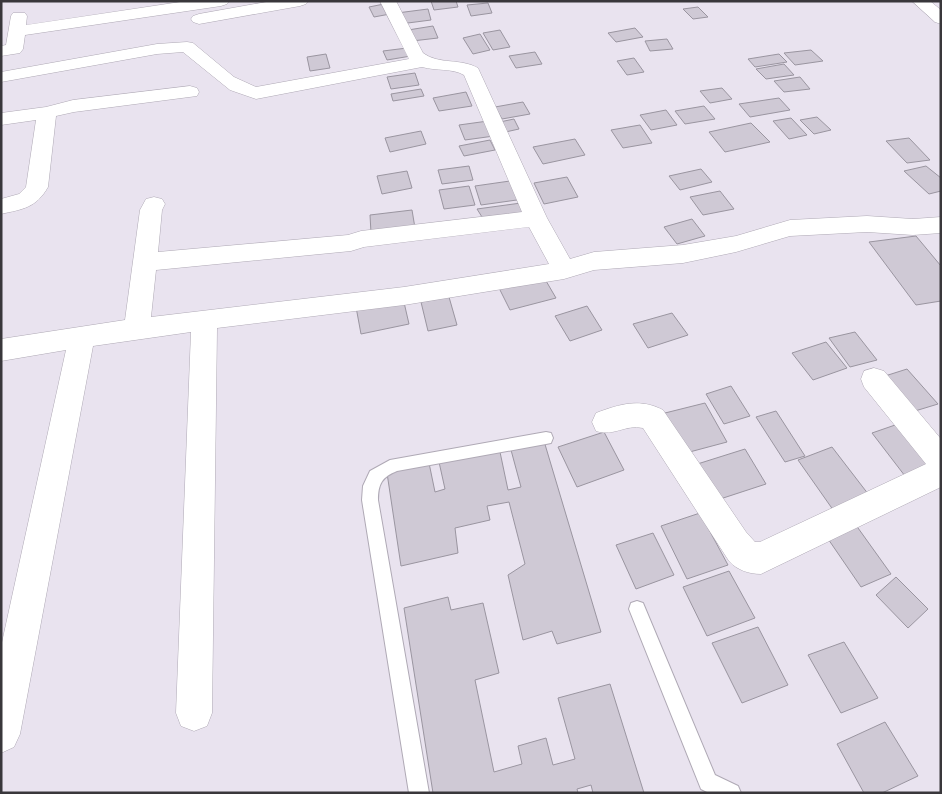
<svg xmlns="http://www.w3.org/2000/svg" width="942" height="794" font-family="Bitter,serif">
<style>
.building{fill:#cfc9d5;stroke:#9a95a0}
.lines{fill:none;stroke-linecap:round;stroke-linejoin:round}
.service-casing{stroke:#afa9b5;stroke-width:2}
.minor-casing{stroke:#afa9b5;stroke-width:1}
.service{fill:#fff;fill-rule:evenodd}
.minor{fill:#fff;fill-rule:evenodd}
</style>
<rect width="100%" height="100%" fill="#e9e3ef"/>
<!-- building -->
<g class="building">
<polygon points="431,1 456,1 458,7 434,10"/>
<polygon points="488,3 492,13 471,16 467,5"/>
<polygon points="384,4 390,14 374,17 369,7"/>
<polygon points="698,7 708,17 693,19 683,9"/>
<polygon points="428,9 431,20 400,24 397,13"/>
<polygon points="433,26 438,38 412,41 408,30"/>
<polygon points="635,28 643,37 616,42 608,33"/>
<polygon points="500,30 510,47 493,50 483,33"/>
<polygon points="480,34 490,50 473,54 463,38"/>
<polygon points="667,39 673,49 650,51 645,41"/>
<polygon points="407,48 411,56 387,60 383,51"/>
<polygon points="811,50 823,61 795,65 784,53"/>
<polygon points="535,52 542,64 516,68 509,56"/>
<polygon points="326,54 330,68 310,71 307,57"/>
<polygon points="779,54 787,62 755,67 748,59"/>
<polygon points="634,58 644,72 627,75 617,61"/>
<polygon points="784,64 794,75 766,79 756,69"/>
<polygon points="415,73 419,85 391,89 387,77"/>
<polygon points="800,77 810,89 784,92 774,81"/>
<polygon points="722,88 732,99 710,103 700,91"/>
<polygon points="421,89 424,96 393,101 391,94"/>
<polygon points="466,92 472,106 439,111 433,98"/>
<polygon points="779,98 790,110 750,117 739,104"/>
<polygon points="523,102 530,114 502,119 495,107"/>
<polygon points="704,106 715,119 685,124 675,111"/>
<polygon points="666,110 677,125 651,130 640,115"/>
<polygon points="817,117 831,130 814,134 800,120"/>
<polygon points="791,118 807,135 789,139 773,121"/>
<polygon points="514,119 519,129 501,133 495,123"/>
<polygon points="488,121 494,136 465,140 459,125"/>
<polygon points="751,123 770,142 725,152 709,132"/>
<polygon points="640,125 652,143 623,148 611,130"/>
<polygon points="421,131 426,144 390,152 385,138"/>
<polygon points="909,138 930,160 907,163 886,141"/>
<polygon points="575,139 585,155 543,164 533,147"/>
<polygon points="490,140 495,150 464,156 459,146"/>
<polygon points="469,166 473,180 442,184 438,170"/>
<polygon points="926,166 941,178 941,191 929,194 904,171"/>
<polygon points="701,169 712,182 680,190 669,176"/>
<polygon points="407,171 412,188 382,194 377,176"/>
<polygon points="567,177 578,197 544,204 534,183"/>
<polygon points="517,180 524,199 481,205 475,186"/>
<polygon points="469,186 475,205 444,209 439,190"/>
<polygon points="720,191 734,209 703,215 690,197"/>
<polygon points="521,203 524,213 482,217 477,209"/>
<polygon points="412,210 415,228 371,233 370,215"/>
<polygon points="692,219 705,236 677,244 664,227"/>
<polygon points="916,236 941,266 941,301 916,305 869,242"/>
<polygon points="542,274 556,298 510,310 498,286"/>
<polygon points="449,297 457,325 428,331 421,302"/>
<polygon points="403,298 409,324 361,334 356,307"/>
<polygon points="587,306 602,330 570,341 555,316"/>
<polygon points="672,313 688,335 648,348 633,324"/>
<polygon points="855,332 877,360 850,367 829,338"/>
<polygon points="826,342 847,368 813,380 792,353"/>
<polygon points="907,369 938,404 915,411 885,376"/>
<polygon points="731,386 750,416 724,424 706,394"/>
<polygon points="705,403 727,442 682,454 661,414"/>
<polygon points="776,411 805,456 785,462 756,417"/>
<polygon points="898,424 932,467 905,476 872,433"/>
<polygon points="604,432 624,470 577,487 558,447"/>
<polygon points="544,441 601,632 557,644 552,631 523,640 508,575 525,564 509,502 487,506 490,520 455,528 458,553 401,566 387,473 429,463 435,492 445,489 439,462 500,452 508,490 521,487 511,450"/>
<polygon points="832,447 872,499 836,514 798,460"/>
<polygon points="745,449 766,484 711,502 691,466"/>
<polygon points="700,513 728,565 687,579 661,526"/>
<polygon points="853,521 891,574 861,587 824,533"/>
<polygon points="653,533 674,575 636,589 616,545"/>
<polygon points="729,571 755,618 707,636 683,587"/>
<polygon points="896,577 928,609 908,628 876,595"/>
<polygon points="448,597 451,610 483,603 499,673 475,680 494,772 522,764 518,746 546,738 553,765 575,759 558,698 610,684 644,793 593,793 591,785 577,789 578,793 433,793 404,608"/>
<polygon points="758,627 788,685 742,703 712,643"/>
<polygon points="844,642 878,698 841,713 808,655"/>
<polygon points="885,722 918,776 882,793 864,793 837,744"/>
</g>
<g class="lines">
<!-- service casing -->
<g class="service-casing">
<g id="service">
<path d="M546,432l5,1 2,5 -2,5 -5,1 -149,27c-15,6 -19,13 -19,29l51,293h-20l-47,-293 1,-14 7,-15 20,-11z"/>
<polygon points="637,601 643,603 715,775 738,786 741,793 709,793 701,789 629,609 631,603"/>
</g>
</g>
<!-- minor casing -->
<g class="minor-casing">
<g id="minor">
<polygon points="187,1 229,1 227,4 221,6 25,35 23,49 20,53 1,56 1,46 6,45 11,16 13,13 25,13 27,16 26,25"/>
<polygon points="272,1 308,1 306,4 300,6 199,24 193,22 191,19 193,16 199,14"/>
<path d="M380,1h16l27,52c16,12 38,5 55,15l69,150 23,41 24,-7 89,-7 53,-9 54,-16 77,-4 46,3 28,-2v16l-28,2 -46,-3 -77,4 -54,16 -53,11 -89,7 -30,9 -160,26 -187,23 -5,385 -5,13 -13,5 -13,-5 -5,-13 15,-381 -98,14 -73,388 -6,13 -13,6v-106l65,-297 -65,11v-22l124,-19 15,-110 6,-11 8,-2 8,2 3,5 -3,6 -4,42 190,-17 13,-4 161,-19 -58,-137c-12,-7 -28,-4 -42,-8l-166,32 -26,-9 -47,-38 -26,2 -156,28v-10l156,-28 30,-2 6,1 41,34 22,10 153,-28zM529,227l20,37 -145,23 -253,30 5,-47 195,-19 13,-4z"/>
<polygon points="912,1 930,1 941,10 941,24 935,22"/>
<path d="M190,86l7,2 2,4 -2,4 -123,16 -18,4 -8,71c-12,21 -25,22 -47,27v-15l18,-5 7,-7 10,-67 -35,5v-12l45,-6 27,-7z"/>
<path d="M874,368l10,3 57,68v48l-180,87c-12,0 -24,-4 -32,-13l-86,-133c-18,-4 -29,9 -47,3l-4,-9 4,-9c24,-9 44,-15 67,-3l83,122 9,10h5l166,-78 -62,-77 -3,-8 3,-8z"/>
</g>
</g>
<!-- service -->
<use href="#service" class="service"/>
<!-- minor -->
<use href="#minor" class="minor"/>
</g>
<!-- border -->
<rect width="942" height="794" fill="none" stroke="#39373b" stroke-width="5"/>
</svg>
